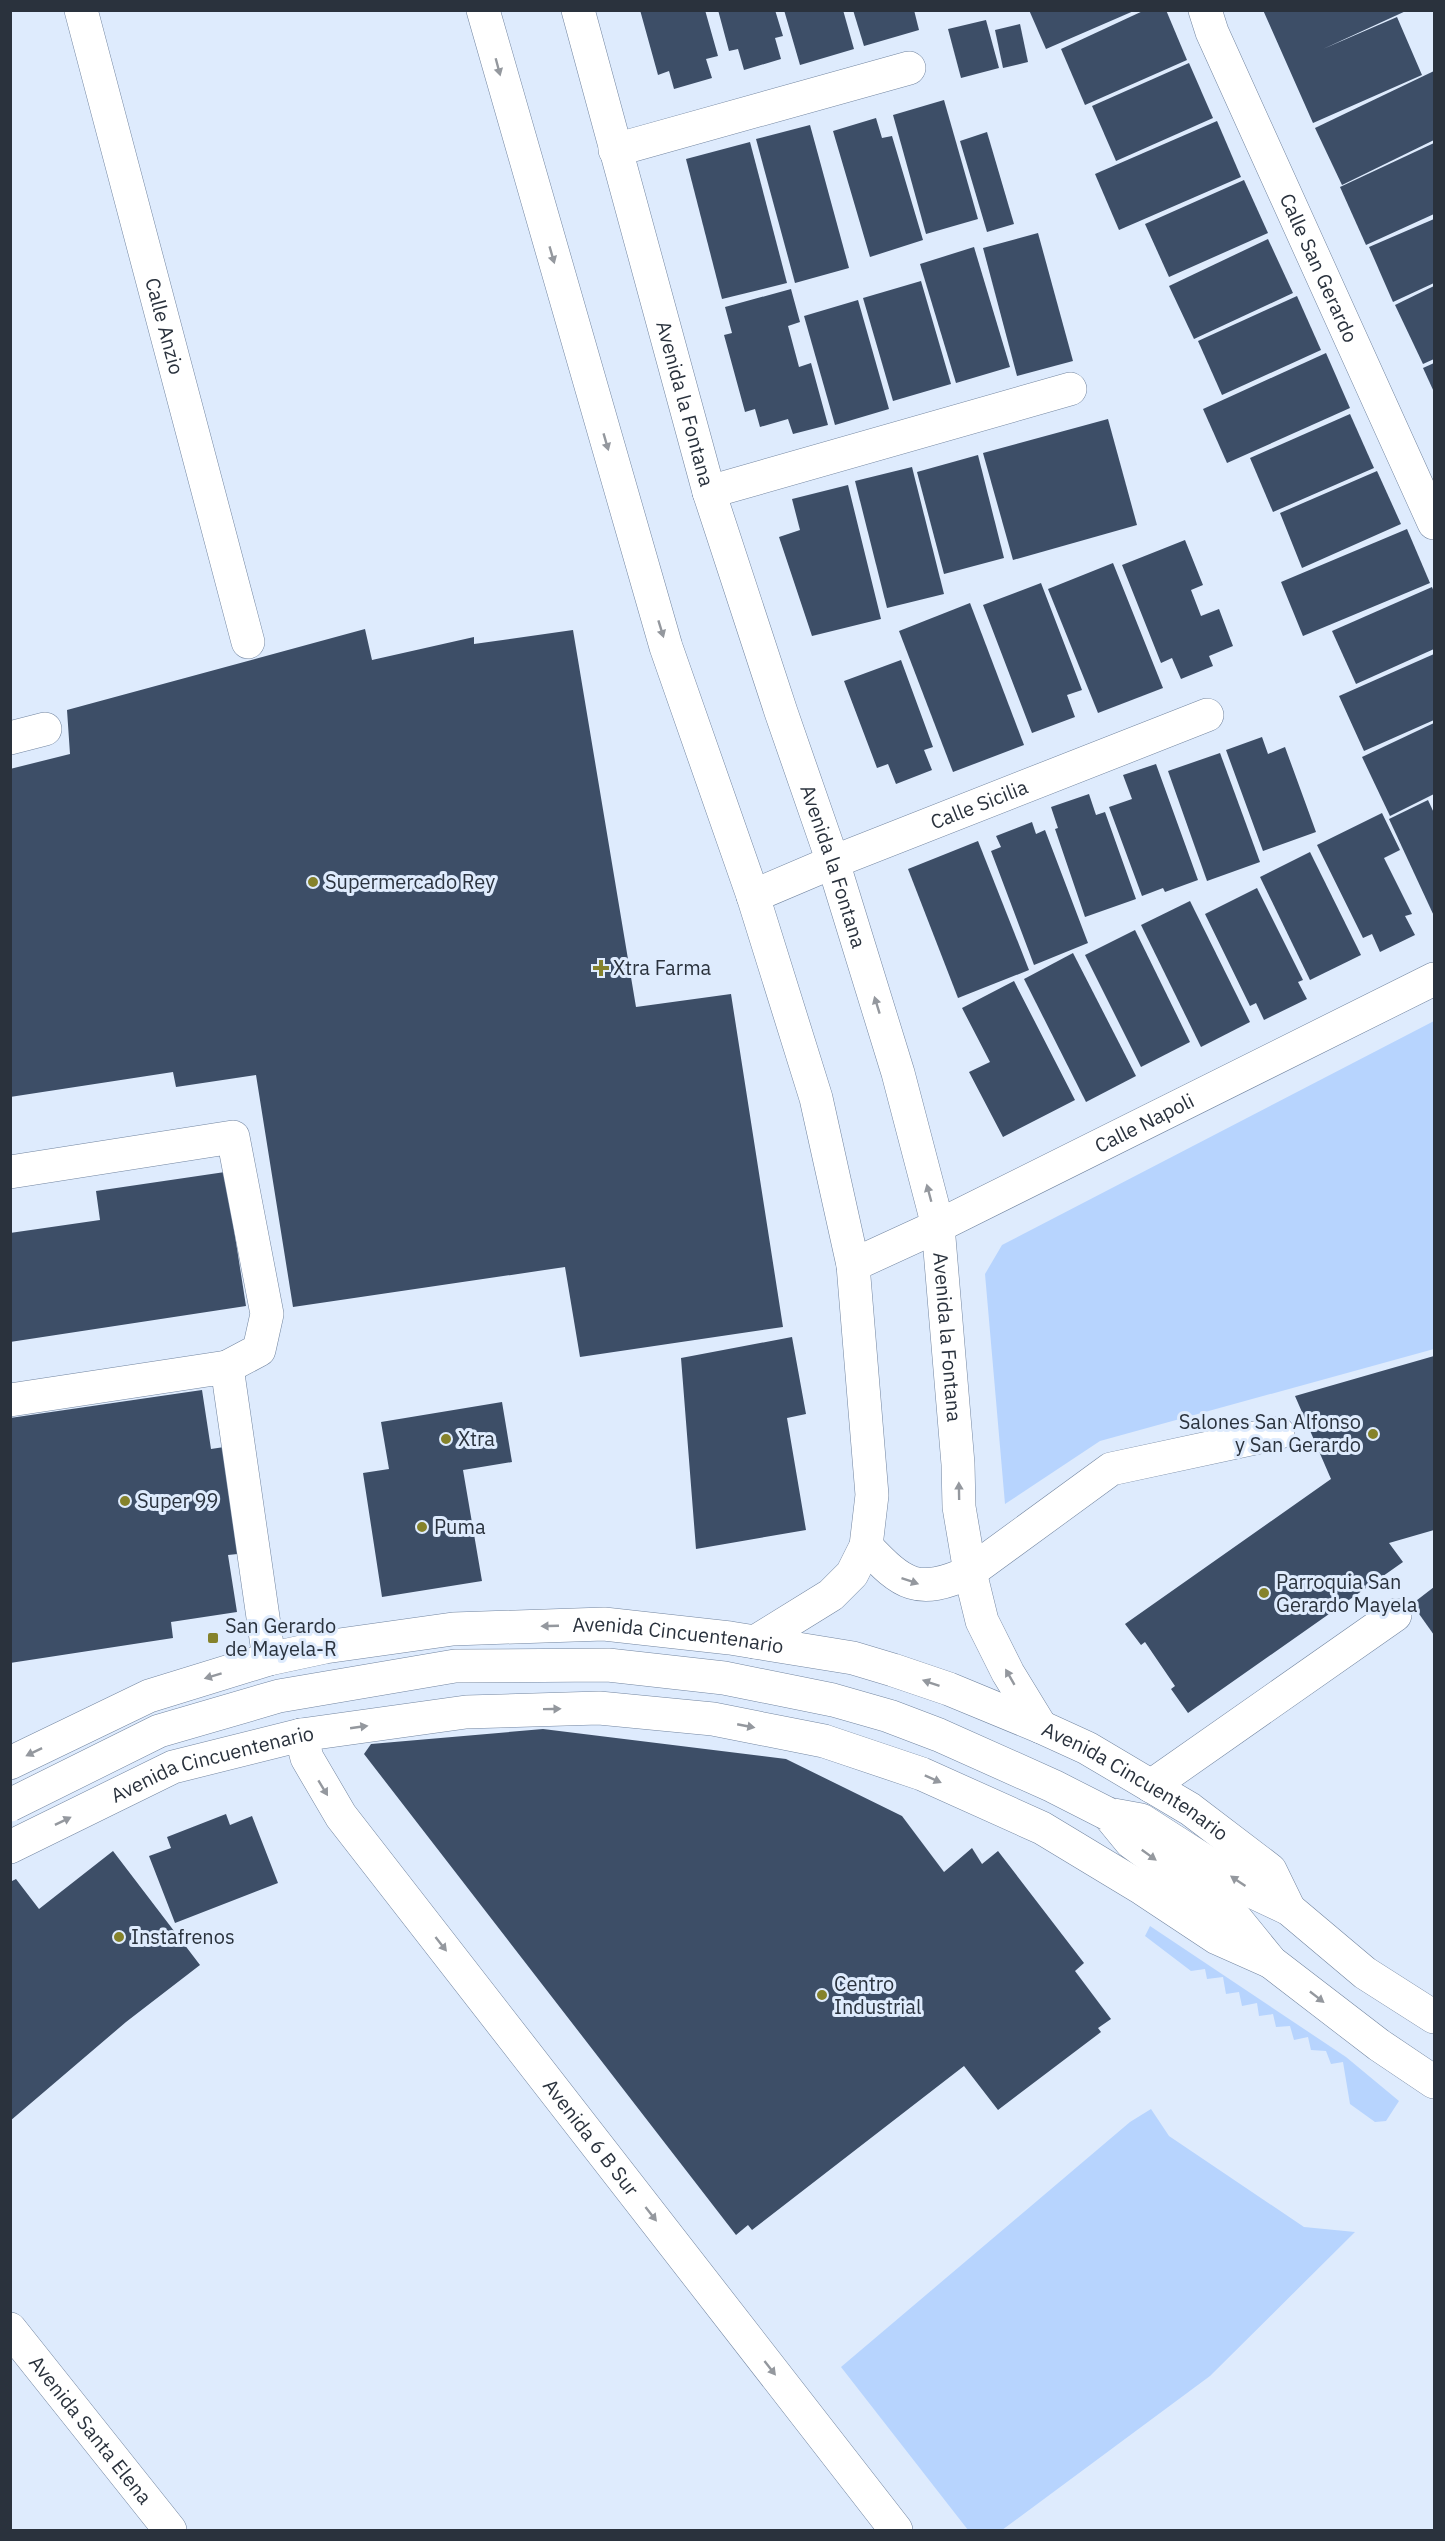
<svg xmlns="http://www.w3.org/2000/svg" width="1445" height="2541" font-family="'IBM Plex Sans',sans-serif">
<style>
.grass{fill:#b7d4fe}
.building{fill:#3d4e67}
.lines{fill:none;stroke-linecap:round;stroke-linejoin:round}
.minor-casing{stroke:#7285a0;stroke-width:34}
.major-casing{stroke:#7285a0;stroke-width:34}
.minor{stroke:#fff;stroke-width:33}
.major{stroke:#fff;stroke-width:33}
.major-bridge-casing{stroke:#7285a0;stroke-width:34;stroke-linecap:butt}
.major-bridge{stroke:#fff;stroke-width:33}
.oneway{fill:#94989e}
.poi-dot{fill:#85822b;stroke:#deebfd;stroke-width:2}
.labels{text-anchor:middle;stroke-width:6;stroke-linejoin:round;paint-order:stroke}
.street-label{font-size:20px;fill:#2a323d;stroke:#deebfd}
.poi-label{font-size:20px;fill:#2a323d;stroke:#deebfd;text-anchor:start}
</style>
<rect width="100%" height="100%" fill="#deebfd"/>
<!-- grass -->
<g class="grass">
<polygon points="1434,1021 1434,1349 1100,1441 1005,1504 985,1274 1002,1245"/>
<polygon points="1150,1926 1346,2057 1399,2101 1386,2121 1375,2122 1350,2104 1343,2062 1331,2064 1326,2051 1311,2050 1308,2037 1294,2040 1290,2026 1276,2027 1273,2014 1259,2016 1257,2003 1242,2006 1239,1992 1226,1994 1223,1977 1207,1979 1205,1969 1191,1971 1145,1936"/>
<polygon points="1151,2109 1169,2136 1304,2227 1355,2232 1210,2376 1002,2530 968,2530 841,2367 1130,2122"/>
</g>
<!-- building -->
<g class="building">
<polygon points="640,10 705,10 718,56 706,59 712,78 674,89 669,71 658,75"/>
<polygon points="718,10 775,10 783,36 775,38 781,59 744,70 738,49 729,51"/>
<polygon points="784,10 843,10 854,49 800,65"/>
<polygon points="853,10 914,10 919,30 864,46"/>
<polygon points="1029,10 1136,10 1046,49"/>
<polygon points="1145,10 1166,10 1187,60 1085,105 1061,49"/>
<polygon points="1263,10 1408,10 1323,49 1397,17 1422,75 1313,123"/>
<polygon points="986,20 999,68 961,78 948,29"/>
<polygon points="1020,24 1028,62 1003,68 995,30"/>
<polygon points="1189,63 1213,118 1116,161 1092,106"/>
<polygon points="1434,71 1434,140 1342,185 1315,128"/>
<polygon points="944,100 978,219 926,234 893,115"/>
<polygon points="876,118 882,138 892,136 923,240 870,257 833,131"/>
<polygon points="1217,121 1241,177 1119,230 1095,174"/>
<polygon points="810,125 849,268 795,283 756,139"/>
<polygon points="987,132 1014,224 987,232 960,141"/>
<polygon points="750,142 787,283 722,299 686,159"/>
<polygon points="1434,143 1434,214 1366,245 1340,187"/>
<polygon points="1244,180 1268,233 1169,277 1145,224"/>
<polygon points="1434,219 1434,283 1393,302 1369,247"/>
<polygon points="1038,233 1073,361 1017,376 983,248"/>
<polygon points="1268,239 1293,293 1194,339 1169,286"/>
<polygon points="974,247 1010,367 956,383 920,264"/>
<polygon points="921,281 951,384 893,401 863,298"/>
<polygon points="1434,286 1434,359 1423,364 1395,305"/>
<polygon points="791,289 800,322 788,326 799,367 811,363 828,425 793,434 788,419 760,427 755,409 745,412 724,335 732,333 725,307"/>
<polygon points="1297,296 1321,350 1222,395 1198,341"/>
<polygon points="858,300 889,409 835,425 804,316"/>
<polygon points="1326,353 1350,408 1227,463 1203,409"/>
<polygon points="1434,363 1434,392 1423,368"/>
<polygon points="1350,414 1374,468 1273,512 1250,458"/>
<polygon points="1108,419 1137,525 1013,560 983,453"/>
<polygon points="978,455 1004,558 944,574 917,472"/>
<polygon points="912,467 944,594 887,608 855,481"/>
<polygon points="1377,471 1401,524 1302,568 1280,513"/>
<polygon points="848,485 881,619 812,636 779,537 800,530 792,499"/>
<polygon points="1407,529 1430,583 1303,636 1281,582"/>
<polygon points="1185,540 1203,585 1191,590 1201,616 1219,609 1233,646 1209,656 1213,666 1181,679 1172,658 1161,663 1122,565"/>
<polygon points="1113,563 1163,688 1098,713 1048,589"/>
<polygon points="1041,583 1082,690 1067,695 1075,717 1032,733 983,605"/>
<polygon points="1432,587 1434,592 1434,649 1356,684 1332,631"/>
<polygon points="970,603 1024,745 953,772 899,631"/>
<polygon points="365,629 372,660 474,637 474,644 573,630 636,1007 731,994 783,1327 580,1357 565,1267 293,1307 256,1075 176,1087 173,1072 10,1097 10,769 70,754 67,710"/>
<polygon points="1434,654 1434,720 1364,751 1339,696"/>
<polygon points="901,660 933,747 924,750 932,770 896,784 888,764 877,768 844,681"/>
<polygon points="1434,723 1434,794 1390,816 1362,757"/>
<polygon points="1262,737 1268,754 1285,747 1316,832 1263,851 1226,750"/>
<polygon points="1220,753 1260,862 1207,881 1168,771"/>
<polygon points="1156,764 1198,880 1165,892 1163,888 1142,896 1109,807 1132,799 1123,775"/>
<polygon points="1089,794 1096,815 1105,812 1136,899 1085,917 1055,829 1058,828 1051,807"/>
<polygon points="1428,800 1434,813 1434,916 1389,819"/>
<polygon points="1382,813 1400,850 1384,858 1412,914 1405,916 1415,935 1380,952 1372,934 1363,938 1317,845"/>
<polygon points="1032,822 1036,834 1045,830 1088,943 1034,965 991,851 1001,847 996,836"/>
<polygon points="978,841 1029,970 958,998 908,869"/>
<polygon points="1310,852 1361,955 1310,980 1260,877"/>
<polygon points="1257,888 1303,980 1298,982 1307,999 1264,1020 1256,1003 1250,1006 1205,914"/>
<polygon points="1190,901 1250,1022 1201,1047 1141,925"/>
<polygon points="1135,930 1190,1042 1141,1067 1085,955"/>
<polygon points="1073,953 1136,1076 1086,1102 1024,979"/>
<polygon points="1014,981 1075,1100 1003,1137 969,1072 990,1062 962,1008"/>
<polygon points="225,1172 246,1306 10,1342 10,1233 100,1220 96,1191"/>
<polygon points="792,1337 806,1414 787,1418 806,1530 696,1549 681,1358"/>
<polygon points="1434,1356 1434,1530 1389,1543 1403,1562 1188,1713 1171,1689 1175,1686 1145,1642 1141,1645 1125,1624 1331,1479 1295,1396"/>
<polygon points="202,1390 211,1449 231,1446 247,1553 228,1555 237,1612 171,1622 173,1638 10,1663 10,1418"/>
<polygon points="502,1402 512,1462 463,1470 482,1581 382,1597 363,1473 389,1469 381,1422"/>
<polygon points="1434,1587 1434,1635 1412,1604"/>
<polygon points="543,1729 786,1759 902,1816 944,1872 972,1848 982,1864 998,1851 1084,1963 1075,1971 1111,2019 1098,2028 1101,2032 998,2110 964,2066 752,2230 748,2225 736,2235 364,1754 371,1744"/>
<polygon points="226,1814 230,1825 252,1816 278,1883 175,1923 149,1856 171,1848 167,1837"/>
<polygon points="113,1851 200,1965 126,2022 10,2121 10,1882 16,1879 39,1909"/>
</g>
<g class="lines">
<!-- minor casing -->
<g class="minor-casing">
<g id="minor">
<path id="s1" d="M81,10l167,632"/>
<polyline points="483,10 666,647 753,896 816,1098 853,1265 872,1495 866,1546 852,1574 831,1595 755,1642"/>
<path id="s2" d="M578,10l131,482 72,220 52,150 65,211 40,153 20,238 1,43 11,65 12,49 26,52 33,54"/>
<path id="s3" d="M1205,10l7,22 222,491"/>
<polyline points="615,150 909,68"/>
<polyline points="709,492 1070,389"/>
<polyline points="10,738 45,729"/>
<path id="s4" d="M753,896l80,-34 374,-147"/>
<polyline points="10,1172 233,1137 267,1314 259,1350 227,1367"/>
<path id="s5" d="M853,1265l85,-39 496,-247"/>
<polyline points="10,1400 227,1367 269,1659"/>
<path d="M866,1546c37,39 51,50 104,26l141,-103 167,-36"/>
<path id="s6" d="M301,1735l6,23 34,58 555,714"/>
<polyline points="1151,1786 1395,1615"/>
<path id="s7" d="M10,2329l160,201"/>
</g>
</g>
<!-- major casing -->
<g class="major-casing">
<g id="major">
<path id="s8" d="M10,1763l139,-67 120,-37 56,-12 128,-18 151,-5 126,14 123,20 40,12 56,19 92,38 46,21 103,61 80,61 19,39"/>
<polyline points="1108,1814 1131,1842 1236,1919 1271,1962 1379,2045 1434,2082"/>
<polyline points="1108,1814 1141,1820 1253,1892 1289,1909 1365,1973 1434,2017"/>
<path id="s9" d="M10,1847l163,-80 128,-32 165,-23 133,-4 114,11 111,22 98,33 120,54 101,61 74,49 54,24"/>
</g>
</g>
<!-- minor -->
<use href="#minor" class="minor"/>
<!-- major -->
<use href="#major" class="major"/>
<!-- major-bridge casing -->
<g class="major-bridge-casing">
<polyline id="major-bridge" points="10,1805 159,1731 279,1696 455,1666 608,1665 724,1678 833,1700 889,1716 939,1735 1053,1786 1108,1814"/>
</g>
<!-- major-bridge -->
<use href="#major-bridge" class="major-bridge"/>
</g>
<!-- one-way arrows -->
<defs><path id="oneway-solid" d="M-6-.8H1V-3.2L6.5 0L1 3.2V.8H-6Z" transform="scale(1.5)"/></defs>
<g class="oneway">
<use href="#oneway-solid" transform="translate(498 67) rotate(75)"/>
<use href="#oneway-solid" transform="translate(552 255) rotate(74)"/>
<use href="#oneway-solid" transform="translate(606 442) rotate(74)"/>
<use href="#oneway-solid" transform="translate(661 629) rotate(73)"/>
<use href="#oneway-solid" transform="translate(877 1005) rotate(-107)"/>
<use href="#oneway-solid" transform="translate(929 1193) rotate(-105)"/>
<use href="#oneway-solid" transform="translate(959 1491) rotate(-91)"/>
<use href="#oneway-solid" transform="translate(910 1581) rotate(19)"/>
<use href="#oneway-solid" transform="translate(550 1626) rotate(178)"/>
<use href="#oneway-solid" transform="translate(213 1676) rotate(163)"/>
<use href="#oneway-solid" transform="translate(1010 1677) rotate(-120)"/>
<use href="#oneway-solid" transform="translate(931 1683) rotate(-161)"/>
<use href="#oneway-solid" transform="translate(552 1709) rotate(-1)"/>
<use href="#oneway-solid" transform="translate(746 1726) rotate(11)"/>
<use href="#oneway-solid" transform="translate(359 1727) rotate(-8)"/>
<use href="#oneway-solid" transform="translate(34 1752) rotate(154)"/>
<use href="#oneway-solid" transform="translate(933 1779) rotate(24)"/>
<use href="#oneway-solid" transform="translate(323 1788) rotate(59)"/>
<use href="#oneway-solid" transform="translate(63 1821) rotate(-26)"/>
<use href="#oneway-solid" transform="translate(1149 1855) rotate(36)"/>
<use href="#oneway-solid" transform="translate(1238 1881) rotate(-146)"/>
<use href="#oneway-solid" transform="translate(441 1944) rotate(52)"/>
<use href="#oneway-solid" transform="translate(1317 1997) rotate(38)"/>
<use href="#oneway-solid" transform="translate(651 2214) rotate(52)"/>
<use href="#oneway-solid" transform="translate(770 2368) rotate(52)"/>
</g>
<!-- markers -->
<g class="poi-dot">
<circle cx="313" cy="882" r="6"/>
<path d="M598 959h6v6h6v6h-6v6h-6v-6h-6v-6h6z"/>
<circle cx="1373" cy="1434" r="6"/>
<circle cx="446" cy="1439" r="6"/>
<circle cx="125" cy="1501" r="6"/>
<circle cx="422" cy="1527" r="6"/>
<circle cx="1264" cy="1593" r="6"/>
<rect x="207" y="1632" width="12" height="12" rx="3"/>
<circle cx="119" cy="1937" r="6"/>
<circle cx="822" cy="1995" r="6"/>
</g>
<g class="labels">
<!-- street labels -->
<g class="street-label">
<text dy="7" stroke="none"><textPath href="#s3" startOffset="282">Calle San Gerardo</textPath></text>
<text dy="7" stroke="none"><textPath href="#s1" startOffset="327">Calle Anzio</textPath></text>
<text dy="7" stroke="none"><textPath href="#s2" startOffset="408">Avenida la Fontana</textPath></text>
<text dy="7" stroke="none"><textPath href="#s4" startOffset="244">Calle Sicilia</textPath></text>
<text dy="7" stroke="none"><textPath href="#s2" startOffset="894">Avenida la Fontana</textPath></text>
<text dy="7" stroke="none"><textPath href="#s5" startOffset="324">Calle Napoli</textPath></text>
<text dy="7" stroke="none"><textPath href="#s2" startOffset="1380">Avenida la Fontana</textPath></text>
<text dy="7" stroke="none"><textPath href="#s8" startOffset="692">Avenida Cincuentenario</textPath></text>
<text dy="7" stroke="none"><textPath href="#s9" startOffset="220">Avenida Cincuentenario</textPath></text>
<text dy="7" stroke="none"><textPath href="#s8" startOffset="1178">Avenida Cincuentenario</textPath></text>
<text dy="7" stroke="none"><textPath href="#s6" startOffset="498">Avenida 6 B Sur</textPath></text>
<text dy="7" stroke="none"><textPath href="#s7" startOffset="129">Avenida Santa Elena</textPath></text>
</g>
<!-- poi labels -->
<g class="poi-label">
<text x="325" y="889">Supermercado Rey</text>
<text x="613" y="975">Xtra Farma</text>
<text x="1361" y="1429" text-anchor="end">Salones San Alfonso<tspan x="1361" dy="23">y San Gerardo</tspan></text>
<text x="458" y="1446">Xtra</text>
<text x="137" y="1508">Super 99</text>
<text x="434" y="1534">Puma</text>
<text x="1276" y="1589">Parroquia San<tspan x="1276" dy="23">Gerardo Mayela</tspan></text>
<text x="225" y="1633">San Gerardo<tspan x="225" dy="23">de Mayela-R</tspan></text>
<text x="131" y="1944">Instafrenos</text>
<text x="834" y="1991">Centro<tspan x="834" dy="23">Industrial</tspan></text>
</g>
</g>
<!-- border -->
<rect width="1445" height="2541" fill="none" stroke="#2a323d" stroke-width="24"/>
</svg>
